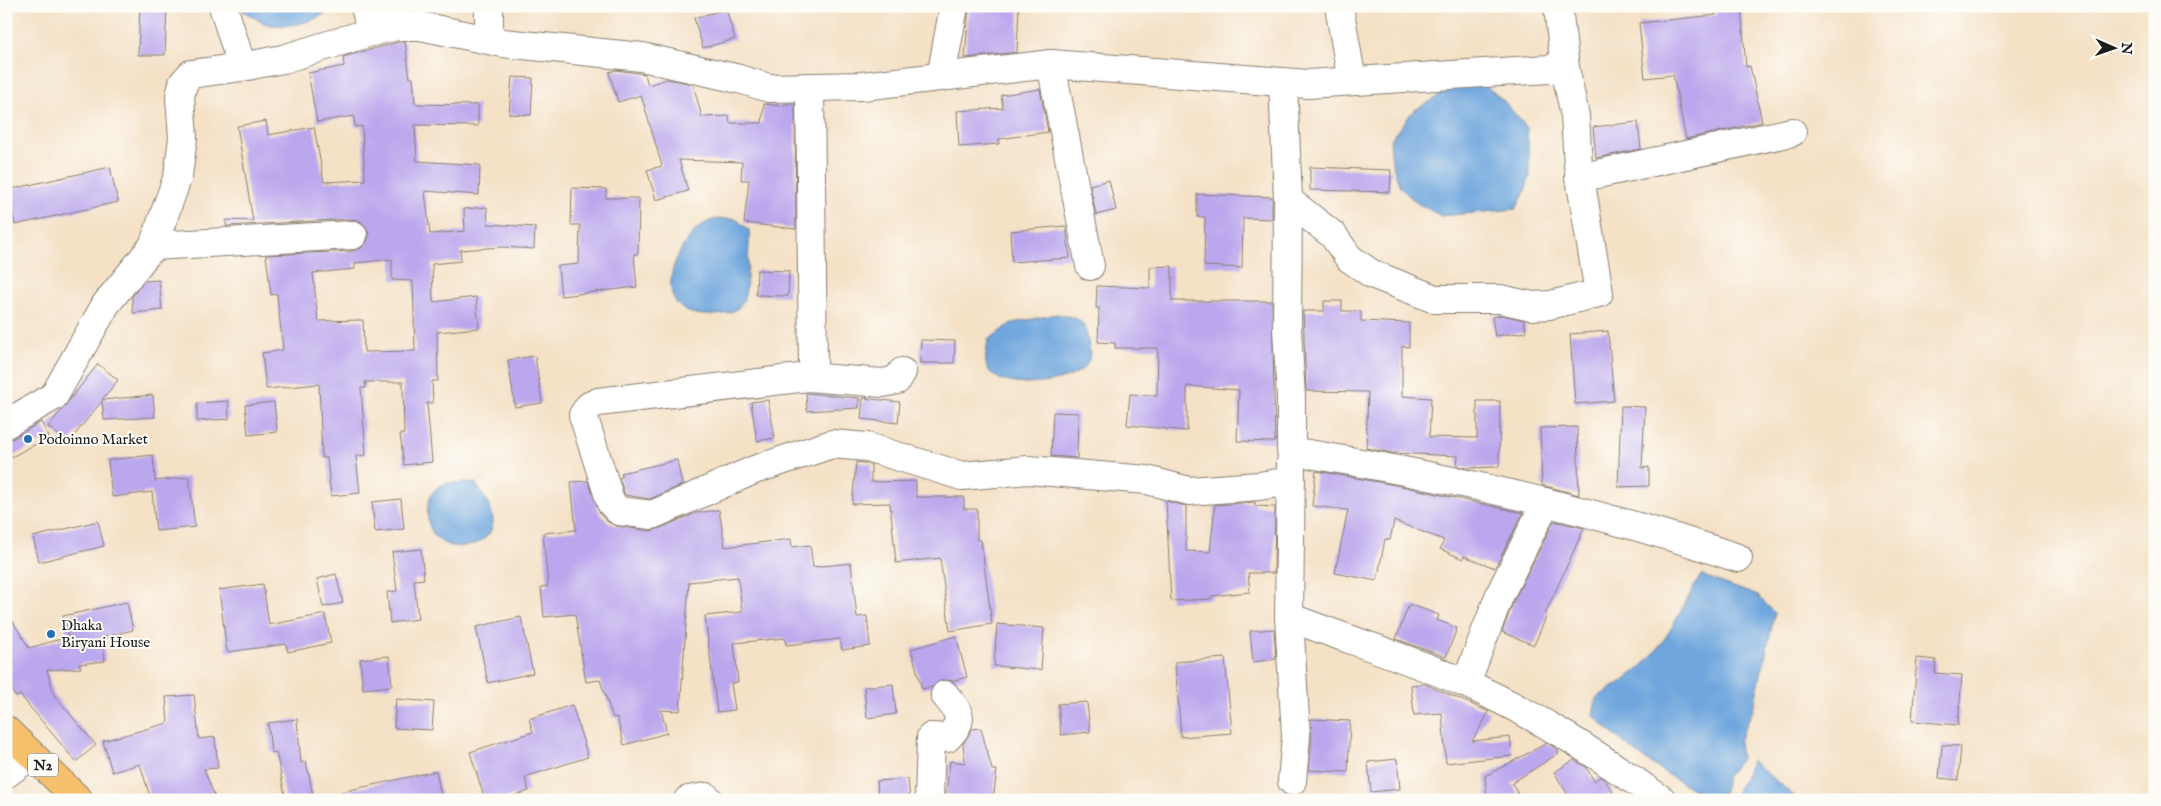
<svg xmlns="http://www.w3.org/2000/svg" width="2161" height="806" font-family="'IM FELL English',serif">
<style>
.water{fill:#6ea6dd;stroke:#45617c}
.building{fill:#bba7ed;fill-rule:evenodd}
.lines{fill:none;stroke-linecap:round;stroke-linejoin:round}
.minor-casing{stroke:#887e71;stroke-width:30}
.highway-casing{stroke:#887e71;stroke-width:30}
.minor{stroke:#fff;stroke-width:28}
.highway{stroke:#f7c06c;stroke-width:28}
.poi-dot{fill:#1f6fb2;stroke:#fdfcf7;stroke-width:2}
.labels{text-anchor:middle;stroke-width:4;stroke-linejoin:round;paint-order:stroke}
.shield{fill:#fdfcf7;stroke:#605f5e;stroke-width:1}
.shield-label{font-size:14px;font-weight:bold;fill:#1c1c1c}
.poi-label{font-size:15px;fill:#1c1c1c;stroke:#fdfcf7;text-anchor:start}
</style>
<rect width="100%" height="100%" fill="#fdfcf7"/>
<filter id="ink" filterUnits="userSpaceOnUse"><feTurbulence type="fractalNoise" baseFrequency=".02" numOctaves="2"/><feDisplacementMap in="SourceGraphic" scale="10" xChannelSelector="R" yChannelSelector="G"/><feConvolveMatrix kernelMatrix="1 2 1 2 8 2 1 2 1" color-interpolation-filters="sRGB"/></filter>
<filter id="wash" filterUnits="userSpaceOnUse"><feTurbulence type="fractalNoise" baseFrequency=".0096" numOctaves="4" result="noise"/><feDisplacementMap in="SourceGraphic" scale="20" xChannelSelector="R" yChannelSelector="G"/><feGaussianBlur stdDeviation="1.12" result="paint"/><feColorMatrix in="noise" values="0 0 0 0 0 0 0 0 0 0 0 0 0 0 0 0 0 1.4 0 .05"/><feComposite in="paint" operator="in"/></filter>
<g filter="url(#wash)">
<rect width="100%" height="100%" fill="#f4e1c6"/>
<!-- water -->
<g class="water">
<path d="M241,6h91c-10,16 -47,23 -65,18 -8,-2 -16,-9 -24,-13z"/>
<polygon points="1481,82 1502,99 1527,128 1530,175 1524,194 1516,209 1441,216 1417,203 1400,187 1392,163 1390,140 1413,111 1454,87"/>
<path d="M736,219l13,11c1,12 -1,22 -1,34 -3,31 2,51 -38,51 -11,0 -24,-1 -32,-10 -21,-23 8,-78 35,-85 7,-2 16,-1 23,-1z"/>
<path d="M1057,314c18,4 27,3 30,23 2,10 5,18 0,27 -12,21 -90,30 -100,3 -3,-9 0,-19 1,-27l24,-17z"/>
<path d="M446,483h29c7,11 18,24 18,38 0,24 -37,33 -54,19 -13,-10 -15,-35 -6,-48 3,-4 9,-7 13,-9z"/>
<path d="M1701,575l57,21 17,17 -22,97 -14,31 2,18 -16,20v9l-4,12c-11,0 -23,-8 -32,-13 -36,-20 -67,-43 -96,-72l3,-17c17,-11 35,-21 50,-36 22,-21 39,-61 55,-87z"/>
<polygon points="1752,761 1799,800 1733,800"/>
</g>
<g id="blocks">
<!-- building -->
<g class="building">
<polygon points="140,6 167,6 165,55 138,55"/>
<polygon points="969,6 1019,6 1017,52 965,58"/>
<polygon points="1716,6 1741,6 1746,67 1750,66 1762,122 1686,139 1673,75 1645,78 1639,23 1716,15"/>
<polygon points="726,9 735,39 703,48 694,18"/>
<path d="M399,42h6l5,36h3l2,26 63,1v21l-63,-1 2,36 63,4 -1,30 -54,-4 5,43 35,-3 -1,-22 23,-2 1,17 47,3 -1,22 -31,-2 -43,3 1,11 -29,3 1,38 43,-5 3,31 -42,4 1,49h-6l1,22h-6l5,59 -28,3 -4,-31h4l-1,-52h-38l1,6h-5l5,67 -10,1 4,37 -29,3 -4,-38h-5l-3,-74 -53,5 -4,-36 21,-3 -6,-56 -6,1 -5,-40 88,-4 7,-3 6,-6 2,-8 -3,-7 -6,-6 -8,-2 -126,7v-6l27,1 -16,-95 29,-5 2,14 46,-8 10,55 41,-2 -3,-54 -7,1 -1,-11 -37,6 -9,-49 36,-7 -1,-9zM392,259v21l21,1 2,70 -51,1 -1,-32 -45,1 -5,-48 42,-4v-6z"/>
<polygon points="616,70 645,74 648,85 667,79 693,84 702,117 729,116 730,123 762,123 764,104 784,106 784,104 795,104 796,229 744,223 749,180 741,180 742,162 679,160 688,191 656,200 647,170 662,166 641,95 618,102 609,72"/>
<polygon points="512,77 533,78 531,115 509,114"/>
<polygon points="1040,89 1048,132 999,139 999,144 959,147 957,111 1003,108 1001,95"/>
<polygon points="1638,122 1641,149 1596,158 1593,127"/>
<polygon points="110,167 118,202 15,225 7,190"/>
<polygon points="1310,167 1391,170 1390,192 1310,190"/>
<polygon points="1109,180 1116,210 1096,215 1090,185"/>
<polygon points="572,188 606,189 606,198 639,198 638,254 634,254 637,287 561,296 558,266 579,264 580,225 571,225"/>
<polygon points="1197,194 1272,197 1272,219 1243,218 1242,268 1204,266 1205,217 1197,217"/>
<polygon points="1066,226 1070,258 1012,262 1010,231"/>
<polygon points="1172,266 1172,301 1272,301 1275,442 1237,441 1239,390 1187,386 1187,431 1127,425 1130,394 1157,396 1158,348 1115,348 1115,343 1098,342 1099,308 1096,308 1097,286 1150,288 1150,267"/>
<polygon points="757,270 789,271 788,296 756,295"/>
<polygon points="159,280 162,310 133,313 132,297 144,281"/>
<polygon points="1324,301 1342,301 1342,311 1361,311 1361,321 1409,323 1409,347 1402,346 1402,396 1431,398 1429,437 1477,438 1477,401 1500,401 1499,467 1467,468 1457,466 1458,456 1392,453 1366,448 1368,392 1306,391 1303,311 1324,311"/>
<polygon points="1502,315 1524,320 1526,332 1495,336 1492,317"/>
<polygon points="1608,331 1614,401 1575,404 1570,334"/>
<polygon points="921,340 955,341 954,363 920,363"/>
<polygon points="535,356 542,403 515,407 508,360"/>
<polygon points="98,364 118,380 102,400 153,395 155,417 104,420 102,401 68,443 48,427"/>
<polygon points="806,393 859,398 859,408 807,411"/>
<polygon points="863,398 900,402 898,423 861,419"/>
<polygon points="768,400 775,438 757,441 751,402"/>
<polygon points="228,401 229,419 197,421 197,403"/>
<polygon points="274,402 277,432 248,435 245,405"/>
<polygon points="1621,406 1645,407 1642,468 1649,467 1649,486 1618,487"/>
<polygon points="1053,412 1078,413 1077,458 1051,456"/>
<polygon points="41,422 49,437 6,460 6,440 14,438"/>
<polygon points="1577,427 1579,495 1542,485 1540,428"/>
<polygon points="153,455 155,481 189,477 195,527 156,531 152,492 112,497 108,460"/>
<polygon points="677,460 682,485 650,499 625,495 619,478 622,477 621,473"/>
<polygon points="856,462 871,464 871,482 916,481 916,497 964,497 964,509 977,509 977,540 981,540 992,624 950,631 940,558 896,563 890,503 852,504"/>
<polygon points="1316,471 1401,486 1523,513 1495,568 1464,556 1463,559 1440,549 1444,540 1394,521 1390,540 1385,539 1377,581 1335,573 1348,510 1312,506"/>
<polygon points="588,481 600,514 608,522 617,526 650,531 658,529 696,513 719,510 725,547 791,539 792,547 810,545 813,567 851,563 857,617 867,616 870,646 842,650 840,639 786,645 785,638 734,643 738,682 731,683 735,710 717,712 705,616 742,612 738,577 689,582 680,711 661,710 667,733 624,745 617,717 613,718 600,680 586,682 575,614 544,617 541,587 548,586 543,533 576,530 571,482"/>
<polygon points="401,499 404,529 375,532 372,502"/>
<polygon points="1166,501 1186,506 1186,551 1210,552 1215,505 1255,502 1255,506 1275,507 1274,573 1248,573 1250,592 1211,596 1211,599 1171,601"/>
<polygon points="98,521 104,546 39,562 33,537"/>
<polygon points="1554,521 1584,528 1545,614 1547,615 1534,645 1502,632 1514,600"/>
<polygon points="421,549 424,579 414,580 418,619 390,623 387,592 397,591 392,552"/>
<polygon points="336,574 343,603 323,607 317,579"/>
<polygon points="263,584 269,625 325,614 331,643 288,652 286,644 227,652 219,590"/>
<polygon points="127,602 133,630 103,637 105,661 79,664 81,668 47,670 54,695 96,745 76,762 20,695 16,697 6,682 6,610 29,648 68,637 63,616"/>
<polygon points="1409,604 1439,615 1437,620 1457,628 1446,657 1396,639"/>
<polygon points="521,617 533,673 488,683 476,627"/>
<polygon points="997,624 1044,628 1041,670 994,666"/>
<polygon points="1274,629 1276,659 1253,662 1250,631"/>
<polygon points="956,636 967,677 952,681 942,680 932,687 922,689 911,649"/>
<polygon points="389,656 392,686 363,689 360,659"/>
<polygon points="1225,658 1232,733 1181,737 1175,662"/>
<polygon points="1917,658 1936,660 1935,673 1962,675 1958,725 1912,721"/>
<polygon points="893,684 896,714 867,718 864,687"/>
<polygon points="1425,684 1489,712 1472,741 1510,737 1512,756 1446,763 1442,713 1414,715 1411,685"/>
<polygon points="194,695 199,739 215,737 218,768 204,769 216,800 151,800 140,764 112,772 103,741 168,723 166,697"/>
<polygon points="396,699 434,702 432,730 394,728"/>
<polygon points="1087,702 1090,732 1061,735 1058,704"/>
<polygon points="572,705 588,757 525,777 529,791 500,800 485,800 470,752 533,732 529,719"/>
<polygon points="297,719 301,763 306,761 314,800 286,800 276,752 271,753 268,723"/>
<polygon points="1311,719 1350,721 1348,772 1309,770 1312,737"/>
<polygon points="981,728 992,770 997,770 993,800 945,800 950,761 965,763 963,744 972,729"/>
<polygon points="1547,743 1556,748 1559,753 1512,783 1521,800 1487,800 1485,776"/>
<polygon points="1942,745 1961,746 1958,780 1939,778"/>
<polygon points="1397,759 1400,789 1371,792 1368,762"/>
<polygon points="1574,760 1586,767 1594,781 1600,777 1605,780 1613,792 1605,797 1606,800 1564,800 1569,797 1554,772"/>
<polygon points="436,771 442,800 342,800 341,792"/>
<polygon points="908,779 910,800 878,800 877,781"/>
</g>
</g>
</g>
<g filter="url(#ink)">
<use href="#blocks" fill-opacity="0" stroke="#887e71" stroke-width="1"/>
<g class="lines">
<!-- minor casing -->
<g class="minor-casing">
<g id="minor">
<polyline points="223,6 242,67"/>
<polyline points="365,6 371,32"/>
<polyline points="1339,6 1352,81"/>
<polyline points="489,40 489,6"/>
<polyline points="1051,64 1090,266"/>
<polyline points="941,77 954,6"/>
<path d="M1283,82l5,118 -1,129 4,69v53c151,24 301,58 447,107"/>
<polyline points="810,87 813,369 808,377 598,402 589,406 583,415 611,503 619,511 652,515 754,470 832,444 867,447 962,476 1028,470 1147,480 1189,491 1259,486 1291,481"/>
<polyline points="1579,178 1792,132"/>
<polyline points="1288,200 1333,235 1349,258 1372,274 1435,299 1500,299 1532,306 1550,305 1599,293 1578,165 1575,116 1565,68 1558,6"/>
<polyline points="153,246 353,235"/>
<polyline points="808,377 883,383 897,380 902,372"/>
<polyline points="6,424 54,396 106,304 153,246 178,176 183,138 180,97 183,83 191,74 242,67 283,59 371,32 397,26 420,26 503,43 642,57 739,79 769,88 862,86 1051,64 1308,84 1565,68"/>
<polyline points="1291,462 1289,617 1296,736 1292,781"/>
<path d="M1289,617c59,23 120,41 178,67 70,31 133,72 195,116"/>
<polyline points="1466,683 1500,594 1546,502"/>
<polyline points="6,774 32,755"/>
<polyline points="688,800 706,797 709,800"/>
<path d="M929,800l2,-63 16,1c19,-18 13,-25 -2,-43"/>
</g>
</g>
<!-- highway casing -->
<g class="highway-casing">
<polyline id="highway" points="6,730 79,800"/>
</g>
<!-- minor -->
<use href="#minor" class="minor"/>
<!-- highway -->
<use href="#highway" class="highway"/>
</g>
</g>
<!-- markers -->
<g class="poi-dot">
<circle cx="28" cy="439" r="5"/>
<circle cx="51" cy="634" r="5"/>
</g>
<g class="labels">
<!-- shield labels -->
<rect class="shield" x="28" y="753.5" width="30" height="23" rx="4"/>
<g class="shield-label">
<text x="43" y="770">N2</text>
</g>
<!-- poi labels -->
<g class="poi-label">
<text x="38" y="444">Podoinno Market</text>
<text x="61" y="630">Dhaka<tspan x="61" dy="17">Biryani House</tspan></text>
</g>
</g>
<!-- margin -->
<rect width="2161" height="806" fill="none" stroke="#fdfcf7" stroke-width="25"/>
<!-- north arrow -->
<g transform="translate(2114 48) rotate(92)" stroke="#fdfcf7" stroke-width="4" paint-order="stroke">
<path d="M0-4L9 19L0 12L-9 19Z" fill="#1c1c1c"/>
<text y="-8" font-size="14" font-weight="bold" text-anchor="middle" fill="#1c1c1c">N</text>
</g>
</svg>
